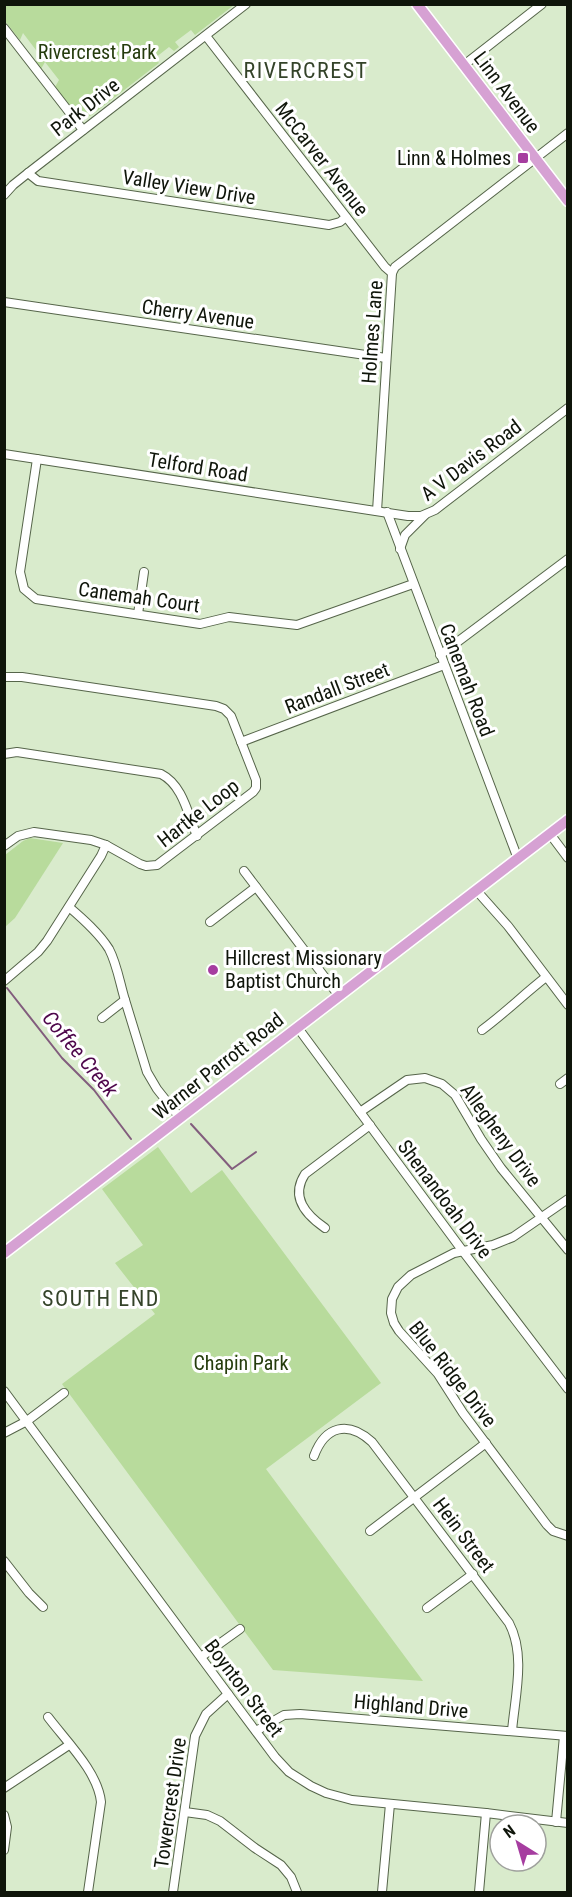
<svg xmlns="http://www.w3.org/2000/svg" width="572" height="1897" font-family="'Roboto Condensed',sans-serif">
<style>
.green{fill:#b8db9c}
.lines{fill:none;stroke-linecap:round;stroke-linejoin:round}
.stream{stroke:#825d7d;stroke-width:2}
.minor-casing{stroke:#56654a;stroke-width:10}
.major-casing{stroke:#fff;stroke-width:13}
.minor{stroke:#fff;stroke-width:8}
.major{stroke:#d6a1d3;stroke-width:10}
.poi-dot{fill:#a63da0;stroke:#fff;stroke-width:2}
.labels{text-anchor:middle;stroke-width:6;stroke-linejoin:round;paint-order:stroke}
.park-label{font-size:20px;fill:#253c0d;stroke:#fff}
.street-label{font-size:20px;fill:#0f150a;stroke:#fff}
.poi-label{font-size:20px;fill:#0f150a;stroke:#fff;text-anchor:end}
.water-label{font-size:21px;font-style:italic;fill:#4e074b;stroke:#fff}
.quarter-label{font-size:22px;letter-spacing:1.5px;fill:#344329;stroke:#fff}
</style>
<rect width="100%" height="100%" fill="#d9ebcc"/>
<!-- green -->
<g class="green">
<path d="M5,4h229v1l-39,30 -4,-5 -16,12 4,5 -5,4 -5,-4 -14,11 4,5 -67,52 -7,3c-13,-3 -22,-21 -30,-31l4,-7 -14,-18 -4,7 -5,-7 3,-8 -16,-21 -3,7 -15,-19z"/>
<polygon points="30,838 63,843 15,918 5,927 5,855 23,841"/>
<polygon points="158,1147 191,1193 222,1170 381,1383 266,1469 423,1681 273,1670 62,1384 155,1314 115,1263 143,1245 102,1189"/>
</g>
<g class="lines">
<!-- stream -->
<g class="stream">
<polyline points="7,988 62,1058 94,1090 131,1139"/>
<polyline points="191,1124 232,1169 256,1152"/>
</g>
<!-- minor casing -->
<g class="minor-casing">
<g id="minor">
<polyline points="4,28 83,130"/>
<polyline points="206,36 385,267 392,273"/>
<polyline points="464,65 542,4"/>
<polyline points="28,173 38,181 329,225 340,222 346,217"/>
<polyline points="4,195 13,185 28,173 246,4"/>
<polyline points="4,302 386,358"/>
<polyline points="4,454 408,516 421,516 435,510 568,408"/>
<polyline points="37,459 20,572 24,589 36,599 200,624 229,617 297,625 413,584"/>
<polyline points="377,511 392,273 395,267 568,133"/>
<polyline points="387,512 518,859"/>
<polyline points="400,549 405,535 425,515"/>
<polyline points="138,614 144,572"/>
<polyline points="440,655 568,559"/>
<polyline points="4,677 22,677 216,706 224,709 231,716 256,780 256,788 253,792 157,865 146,866 140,864 106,845 91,840 34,832 18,836 4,846"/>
<polyline points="241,742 444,665"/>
<path d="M4,754l13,-2 144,22c22,11 27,41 36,62"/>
<polyline points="550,834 568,858"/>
<polyline points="244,871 339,996"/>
<polyline points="476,890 508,926 568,1005"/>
<path d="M69,907c14,12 30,26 40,42 8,15 11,35 16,51l-23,18"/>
<polyline points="210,922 256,887"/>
<polyline points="4,981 38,952 47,941 101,856 106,845"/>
<polyline points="125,1000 147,1072 157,1089 180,1118"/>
<polyline points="298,1028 462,1250 568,1389"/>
<path d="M482,1030c23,-17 42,-36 64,-53"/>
<polyline points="560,1084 568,1078"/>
<polyline points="360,1112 407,1080 425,1078 442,1084 455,1095 481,1139 501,1168 568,1250"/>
<polyline points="568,1199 513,1237 493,1245 454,1253 411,1275 398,1287 392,1299 391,1313 394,1323 399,1331 438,1374 463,1413 547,1525 553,1531 568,1536"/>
<path d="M325,1228c-19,-13 -35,-31 -20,-54l65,-49"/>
<polyline points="4,1391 228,1694 275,1757 289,1772 311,1786 326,1793 352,1800 486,1813 568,1823"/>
<polyline points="4,1433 27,1421 64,1393"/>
<path d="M314,1456c11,-30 34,-36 58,-14l137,181c17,32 6,73 3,108"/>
<polyline points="370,1531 486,1443"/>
<polyline points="4,1561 29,1593 43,1607"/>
<polyline points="427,1608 473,1574"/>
<polyline points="201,1657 240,1629"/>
<path d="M48,1717c18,24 50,55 53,85l-13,90"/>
<polyline points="256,1731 284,1715 300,1714 568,1736"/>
<polyline points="4,1788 69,1745"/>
<polyline points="185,1812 207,1815 220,1821 255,1848 281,1865 291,1877 297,1892"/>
<polyline points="4,1815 7,1827 4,1850"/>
<polyline points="556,1822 564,1736"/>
<polyline points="173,1892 195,1736 206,1714 228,1694"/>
<polyline points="382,1892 390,1804"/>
<polyline points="479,1892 486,1813"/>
</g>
</g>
<!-- major casing -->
<g class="major-casing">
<g id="major">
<polyline points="417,4 568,201"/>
<polyline points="4,1253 568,820"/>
</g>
</g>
<!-- minor -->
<use href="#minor" class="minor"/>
<!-- major -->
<use href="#major" class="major"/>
</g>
<!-- markers -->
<g class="poi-dot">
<rect x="517" y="152" width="12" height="12" rx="3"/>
<circle cx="213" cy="970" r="6"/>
</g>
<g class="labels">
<!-- park labels -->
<g class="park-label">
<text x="97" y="59">Rivercrest Park</text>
<text x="241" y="1370">Chapin Park</text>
</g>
<!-- street labels -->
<g class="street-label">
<text transform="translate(507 92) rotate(53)" y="7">Linn Avenue</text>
<text transform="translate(85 107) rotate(-38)" y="7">Park Drive</text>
<text transform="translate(322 159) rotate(52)" y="7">McCarver Avenue</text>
<text transform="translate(189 187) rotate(9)" y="7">Valley View Drive</text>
<text transform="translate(198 314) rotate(8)" y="7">Cherry Avenue</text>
<text transform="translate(372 332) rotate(-86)" y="7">Holmes Lane</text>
<text transform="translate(471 460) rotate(-37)" y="7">A V Davis Road</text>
<text transform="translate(198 467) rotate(9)" y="7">Telford Road</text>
<text transform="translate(139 597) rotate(8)" y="7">Canemah Court</text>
<text transform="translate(467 680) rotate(69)" y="7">Canemah Road</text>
<text transform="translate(337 688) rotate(-21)" y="7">Randall Street</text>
<text transform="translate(198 813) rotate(-38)" y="7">Hartke Loop</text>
<text transform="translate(218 1066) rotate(-38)" y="7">Warner Parrott Road</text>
<text transform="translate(501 1135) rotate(54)" y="7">Allegheny Drive</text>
<text transform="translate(445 1199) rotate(53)" y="7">Shenandoah Drive</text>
<text transform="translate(453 1374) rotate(52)" y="7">Blue Ridge Drive</text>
<text transform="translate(464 1535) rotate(53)" y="7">Hein Street</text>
<text transform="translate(244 1688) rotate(53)" y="7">Boynton Street</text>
<text transform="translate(411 1706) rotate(5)" y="7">Highland Drive</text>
<text transform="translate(170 1803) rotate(-82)" y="7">Towercrest Drive</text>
</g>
<!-- poi labels -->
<g class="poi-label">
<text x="511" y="165">Linn &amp; Holmes</text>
<text x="225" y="965" text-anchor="start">Hillcrest Missionary<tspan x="225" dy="23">Baptist Church</tspan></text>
</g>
<!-- water labels -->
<g class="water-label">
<text transform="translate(80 1054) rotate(50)" y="7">Coffee Creek</text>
</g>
<!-- quarter labels -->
<g class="quarter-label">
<text x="306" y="78">RIVERCREST</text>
<text x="101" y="1306">SOUTH END</text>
</g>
</g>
<!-- border -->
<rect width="572" height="1897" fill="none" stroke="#0f150a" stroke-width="12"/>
<!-- north arrow -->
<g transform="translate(518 1843) rotate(323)"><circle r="28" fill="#ffffff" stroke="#9fa19d" stroke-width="1.5"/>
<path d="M0-4.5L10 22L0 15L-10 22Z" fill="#a63da0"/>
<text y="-9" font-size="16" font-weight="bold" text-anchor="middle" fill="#0f150a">N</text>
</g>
</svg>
